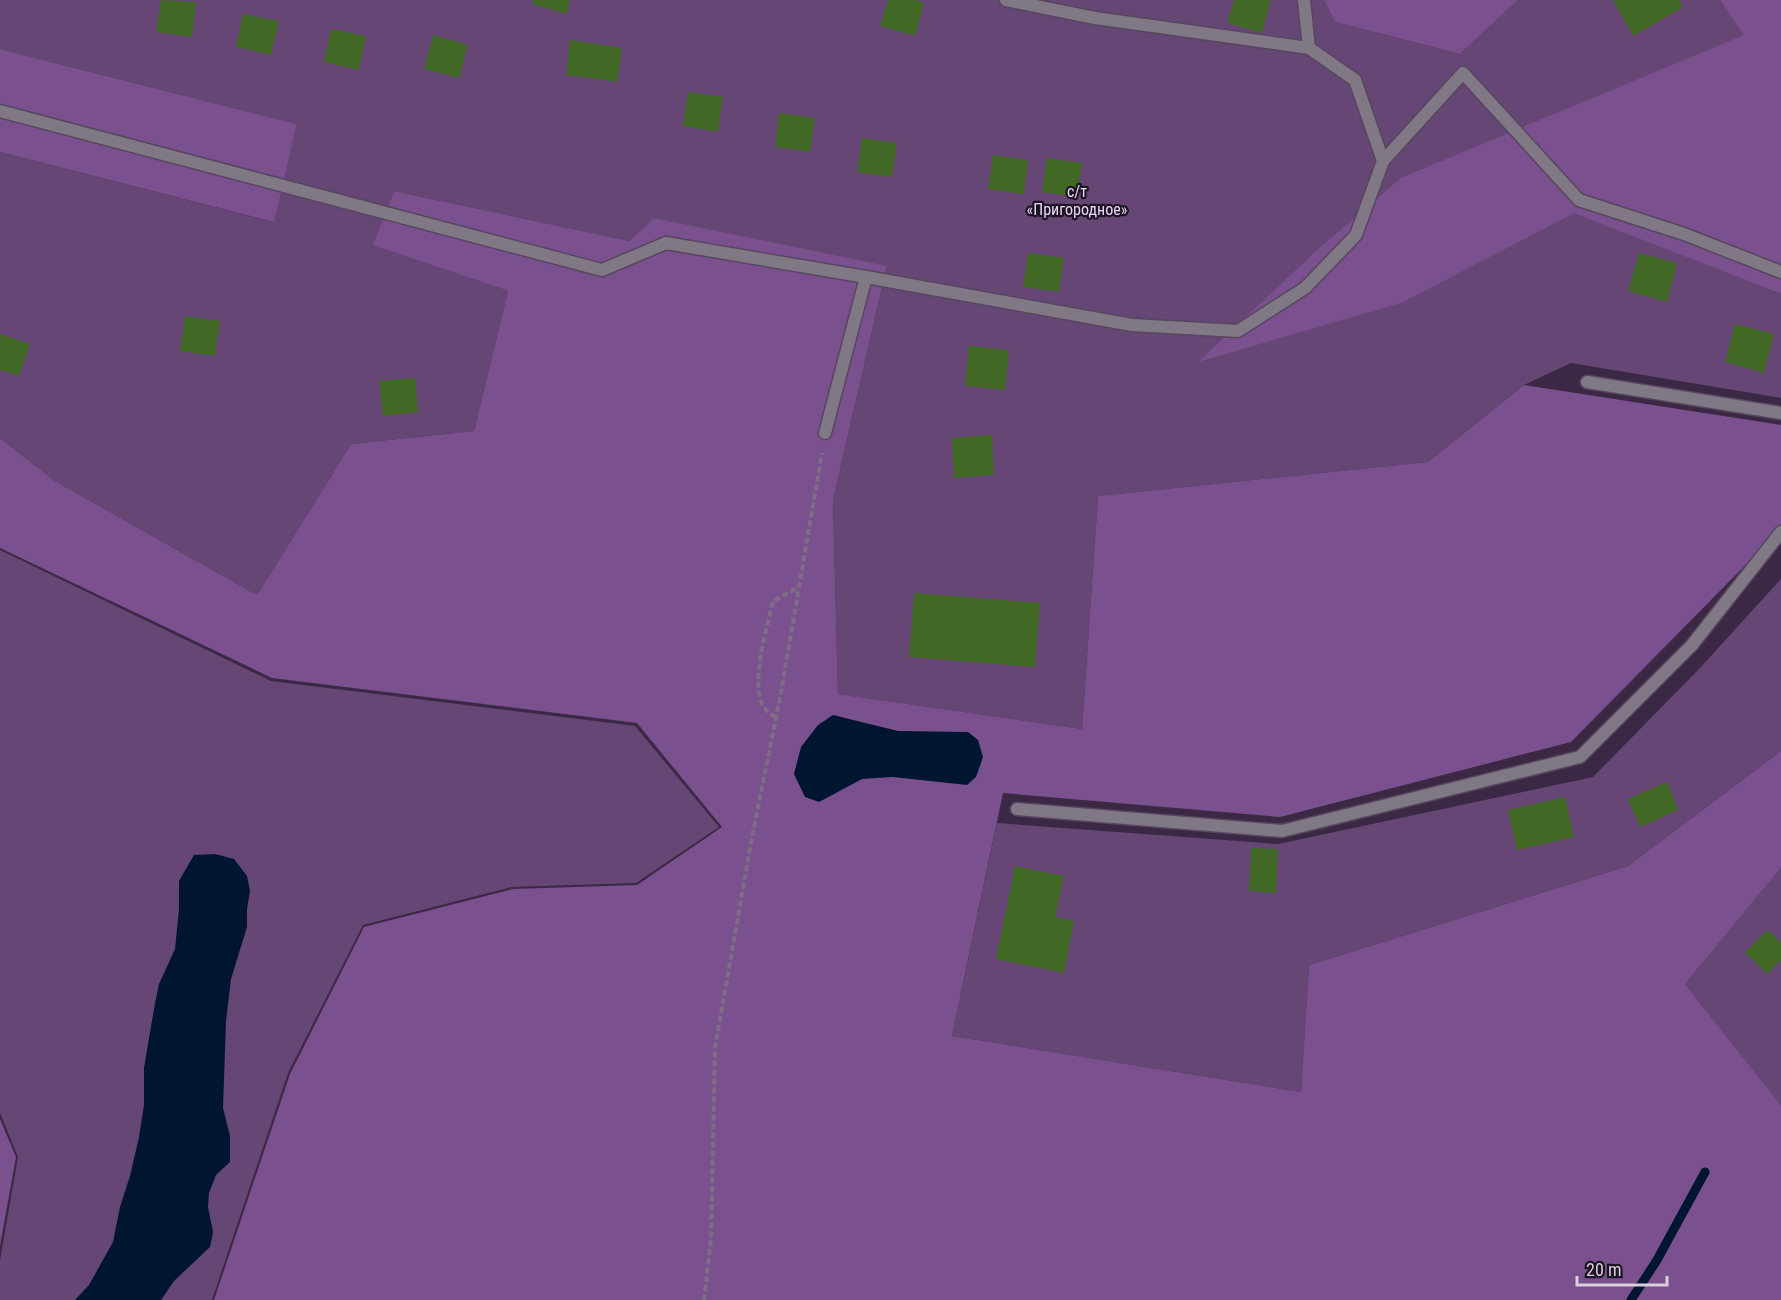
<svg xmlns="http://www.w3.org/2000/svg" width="1781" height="1300" font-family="'Roboto Condensed',sans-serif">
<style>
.green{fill:#654675}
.forest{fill:#7a518e}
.water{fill:#001530}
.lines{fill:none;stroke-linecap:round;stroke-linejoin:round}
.stream{stroke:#001530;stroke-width:9}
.building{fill:#426825}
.service-casing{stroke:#584660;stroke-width:15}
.minor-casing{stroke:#584660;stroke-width:15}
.path{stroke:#7d6d85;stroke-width:4;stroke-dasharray:6 3;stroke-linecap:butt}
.service{stroke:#817886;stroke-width:12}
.minor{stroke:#817886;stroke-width:12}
.labels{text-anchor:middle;stroke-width:4.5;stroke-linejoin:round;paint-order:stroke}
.park-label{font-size:16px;fill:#ecd4f8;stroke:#1d1522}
</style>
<rect width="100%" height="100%" fill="#3b2844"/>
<!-- green -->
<g class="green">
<polygon points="0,0 1324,0 1335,22 1460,54 1518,0 1720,0 1745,35 1402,177 1404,302 1574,212 1781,294 1781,398 1571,363 1524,385 1428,462 1098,496 1082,729 838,694 833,500 887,266 630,241 394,191 374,245 508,291 474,431 351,444 257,595 55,481 0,438 0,152 273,222 297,124 0,49"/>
<polygon points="0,550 271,681 635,726 719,827 636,883 512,887 363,925 288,1073 212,1300 0,1300 0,1260 18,1157 0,1113"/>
<polygon points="1781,579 1781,751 1628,866 1309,965 1301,1092 952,1036 997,823 1278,844 1593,777 1700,668"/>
<polygon points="1781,868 1781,1105 1685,984"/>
</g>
<!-- forest -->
<g class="forest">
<polygon points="1324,0 1518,0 1460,54 1335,22"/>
<polygon points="1720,0 1781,0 1781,294 1574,213 1404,302 1198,362 1315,252 1402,177 1744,35"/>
<polygon points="0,49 297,124 274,222 0,152"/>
<polygon points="394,191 630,241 654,218 887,266 833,500 838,694 1082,729 1098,496 1428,462 1524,385 1781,425 1781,529 1571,742 1280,817 1003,793 952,1036 1301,1092 1309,965 1628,866 1781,751 1781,868 1685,984 1781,1105 1781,1300 214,1300 290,1074 364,927 513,889 637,885 722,827 637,723 272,678 0,548 0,438 55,481 257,595 351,444 474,431 508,291 373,245"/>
<polygon points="0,1119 16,1157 0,1246"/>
</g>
<!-- water -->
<g class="water">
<polygon points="833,715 898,731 968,732 978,740 983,757 976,777 967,785 893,777 862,779 819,802 805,797 794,774 801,747 818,725"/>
<polygon points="215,854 234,859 247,876 250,891 247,909 247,927 231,979 226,1021 223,1108 230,1136 230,1162 216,1175 209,1193 208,1207 213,1232 210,1247 174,1281 161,1300 75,1300 89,1285 113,1242 120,1207 130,1176 139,1137 144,1105 144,1068 155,1003 159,984 175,949 179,909 179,881 194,855"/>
</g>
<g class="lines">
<!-- stream -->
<polyline class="stream" points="1631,1300 1657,1260 1705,1172"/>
</g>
<!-- building -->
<g class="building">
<polygon points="161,0 196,2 192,37 156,32"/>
<polygon points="533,0 570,0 567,14 532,4"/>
<polygon points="888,0 915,0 924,3 915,36 880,26"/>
<polygon points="1234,0 1271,0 1262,33 1227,23"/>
<polygon points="1613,0 1679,0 1683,7 1633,36"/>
<polygon points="243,14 279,21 271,55 236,47"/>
<polygon points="331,29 366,36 359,70 324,62"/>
<polygon points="433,35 468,45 459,78 424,69"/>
<polygon points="570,40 622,48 617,82 566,75"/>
<polygon points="688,92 723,97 718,132 683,126"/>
<polygon points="779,113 815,118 810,152 775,147"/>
<polygon points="862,138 897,143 892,177 857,172"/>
<polygon points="993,155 1028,160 1024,194 988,189"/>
<polygon points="1047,158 1082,163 1077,197 1042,192"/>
<polygon points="1028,253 1064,258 1059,292 1023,287"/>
<polygon points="1639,253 1677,263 1667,302 1628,291"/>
<polygon points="185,316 220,321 215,356 180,351"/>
<polygon points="1735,324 1774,334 1764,373 1725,362"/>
<polygon points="0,334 30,344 19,376 0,370"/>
<polygon points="969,346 1009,350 1005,390 965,386"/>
<polygon points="415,378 418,412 383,416 379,381"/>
<polygon points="992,435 994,475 954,478 952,438"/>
<polygon points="914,593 1040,603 1035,667 909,657"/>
<polygon points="1667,782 1678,810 1640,827 1628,799"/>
<polygon points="1565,797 1574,837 1517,850 1508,810"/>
<polygon points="1251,848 1278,849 1276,893 1249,891"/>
<polygon points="1015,866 1064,876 1055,917 1074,921 1064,973 996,959"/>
<polygon points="1768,930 1781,943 1781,960 1767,974 1745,952"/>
</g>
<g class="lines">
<!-- service casing -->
<g class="service-casing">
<g id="service">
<polyline points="1587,382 1781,413"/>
<polyline points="1017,809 1282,831 1580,757 1692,645 1781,532"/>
</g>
</g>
<!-- minor casing -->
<g class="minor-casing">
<g id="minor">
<polyline points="1006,0 1095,18 1309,48"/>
<polyline points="1304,0 1309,48 1355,80 1383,161"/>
<polyline points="0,111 602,270 666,243 866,277 825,433"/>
<polyline points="866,277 1132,325 1238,331 1305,288 1356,235 1383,161 1463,73 1579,200 1684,234 1781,272"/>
</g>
</g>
<!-- path -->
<g class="path">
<path d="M776,717c-3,-2 -9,-5 -11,-9 -17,-20 3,-83 8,-107l26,-14"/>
<polyline points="704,1300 711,1239 715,1048 752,837 780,698 822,453"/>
</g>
<!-- service -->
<use href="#service" class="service"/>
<!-- minor -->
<use href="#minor" class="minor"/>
</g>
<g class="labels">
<!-- park labels -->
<g class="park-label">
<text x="1077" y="197">с/т<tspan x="1077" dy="18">«Пригородное»</tspan></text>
</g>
</g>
<!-- scale -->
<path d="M1577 1276v9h90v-9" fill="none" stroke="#dacee0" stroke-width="3"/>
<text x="1586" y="1276" font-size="18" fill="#dacee0" stroke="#1d1522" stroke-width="4.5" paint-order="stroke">20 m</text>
</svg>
